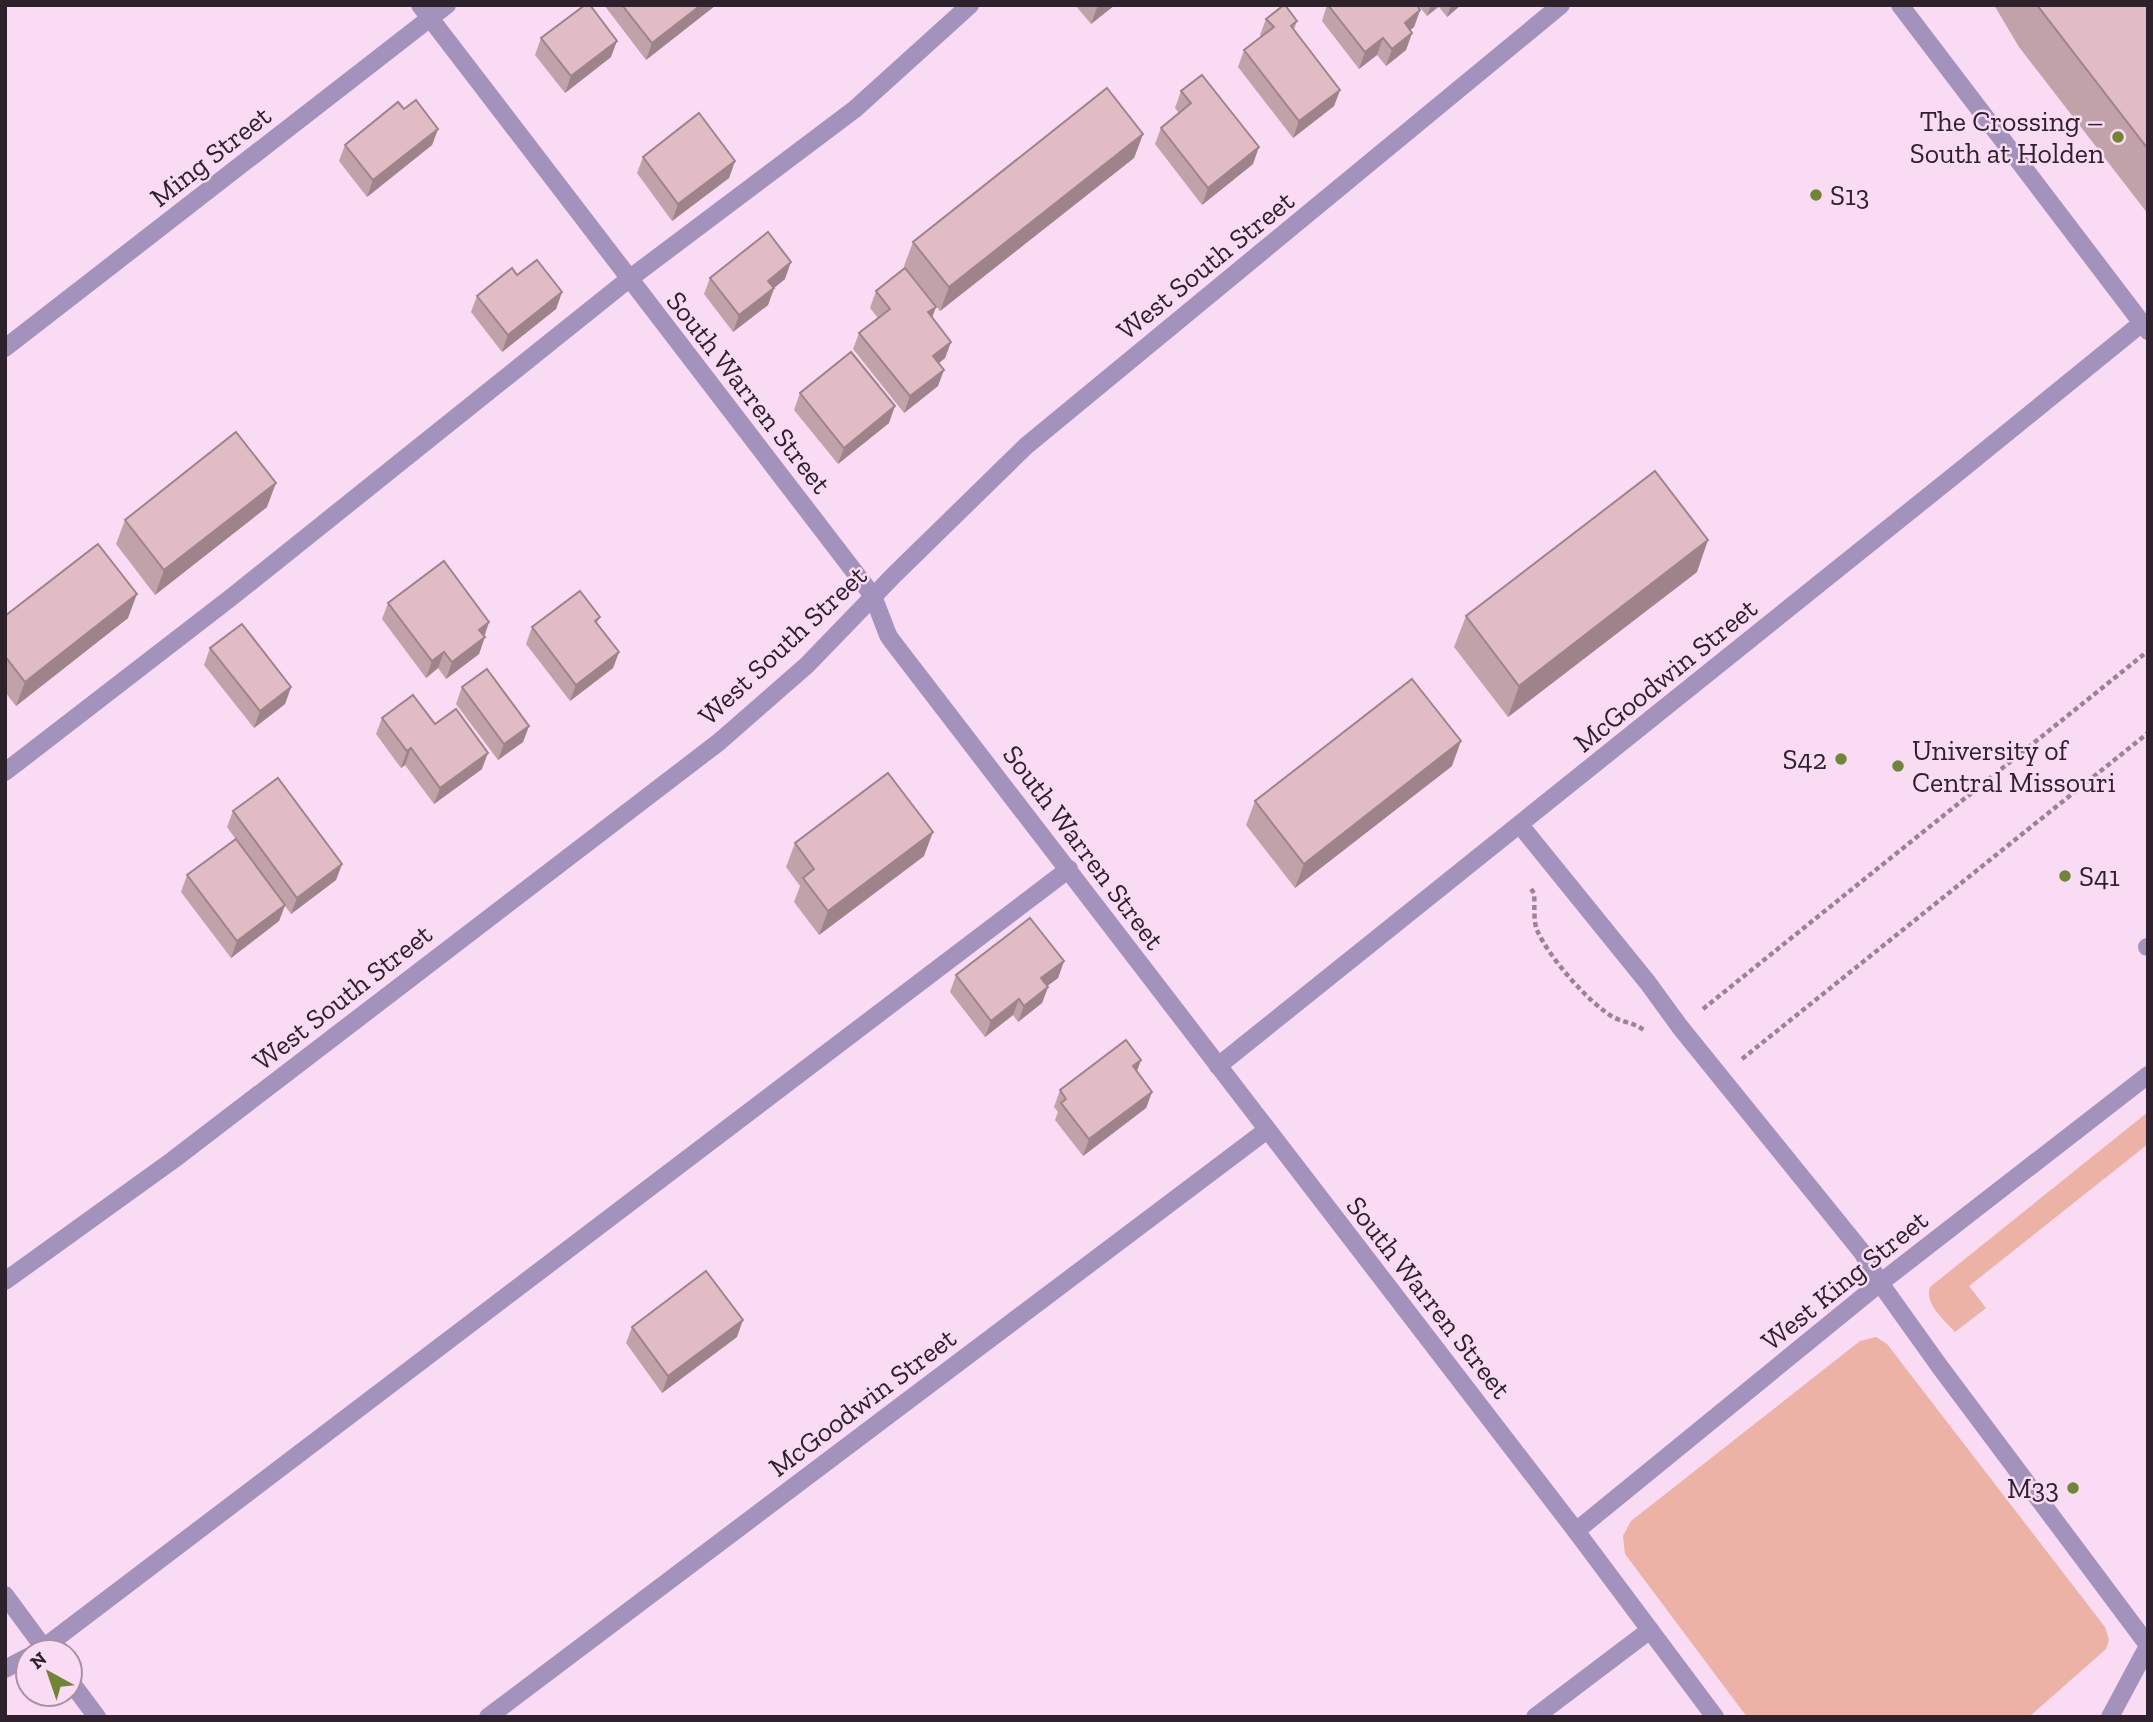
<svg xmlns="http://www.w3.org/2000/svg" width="2153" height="1722" font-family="'Zilla Slab',serif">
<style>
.green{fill:#ecb2a5}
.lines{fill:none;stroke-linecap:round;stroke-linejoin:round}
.path{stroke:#998494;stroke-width:4.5;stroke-dasharray:5 3.5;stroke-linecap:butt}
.minor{stroke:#a393bc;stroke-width:18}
.wall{fill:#c2a2a9}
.shaded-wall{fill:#9e848a}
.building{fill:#e2bcc5;stroke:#9e848a;stroke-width:2}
.poi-dot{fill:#708536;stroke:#f9dbf3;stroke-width:2.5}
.labels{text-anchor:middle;stroke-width:5;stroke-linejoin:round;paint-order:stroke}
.poi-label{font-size:28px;fill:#2d222b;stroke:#f9dbf3;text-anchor:end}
.street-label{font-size:28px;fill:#2d222b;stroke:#f9dbf3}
</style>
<rect width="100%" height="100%" fill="#f9dbf3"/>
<!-- green -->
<g class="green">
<path d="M2148,1112v32l-179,142 17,22 -31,24c-10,-12 -31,-28 -25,-45z"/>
<polygon points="1876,1337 1887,1344 2105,1627 2109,1640 2106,1649 2029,1717 1747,1717 1625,1554 1623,1536 1631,1521 1860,1341"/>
</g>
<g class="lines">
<!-- path -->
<g class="path">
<path d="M1531,889l3,4c1,11 -1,27 3,37 11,26 53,75 78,88 11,5 20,5 30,13"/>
<polyline points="1703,1009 2148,651"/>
<polyline points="1742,1059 2148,733"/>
</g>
<!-- minor -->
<g class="minor">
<polyline points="420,5 873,596 888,635 892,641 1576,1531 1715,1717"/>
<polyline points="1900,5 2148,331"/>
<polyline points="5,348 447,5"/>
<polyline points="5,772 233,596 629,279 855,109 970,5"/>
<polyline points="1520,825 1648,983 1680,1027 1862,1252 1880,1283 1940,1367 2148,1645"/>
<polyline points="2147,947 2148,947"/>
<polyline points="1218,1066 1966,466 2142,323"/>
<polyline points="5,1281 173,1160 719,742 807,665 894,575 1026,446 1561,5"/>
<polyline points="1576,1531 1880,1283 2148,1075"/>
<polyline points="5,1595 47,1652"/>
<polyline points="38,1652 1069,869"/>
<polyline points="5,1669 28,1657"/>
<polyline points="70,1681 97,1717"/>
<polyline points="488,1717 1267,1130"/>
<polyline points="1535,1717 1650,1630"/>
<polyline points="2110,1717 2148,1646"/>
</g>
</g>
<!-- wall -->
<g class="wall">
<polygon points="604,5 716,5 646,60"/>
<polygon points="1075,5 1115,5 1091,24"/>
<polygon points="1327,5 1417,5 1420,10 1414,27 1410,30 1412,33 1406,50 1386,66 1377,55 1359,69 1322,21"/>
<polygon points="1418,5 1461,5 1447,17 1439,7 1427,16"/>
<polygon points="1994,5 2148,5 2148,214 2019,47"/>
<polygon points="1266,19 1297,21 1294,30 1340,90 1334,106 1293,138 1238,67 1244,50 1262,37 1260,35"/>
<polygon points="541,38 611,57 565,93 535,55"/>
<polygon points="1181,91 1253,164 1202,205 1155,144 1161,128 1179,113 1175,108"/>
<polygon points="404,109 438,129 432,145 367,197 339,161 345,145"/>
<polygon points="1143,134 1134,158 940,311 904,266 913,242"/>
<polygon points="643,157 735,161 729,178 672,221 637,173"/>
<polygon points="517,275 562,292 556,309 502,352 471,312 477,296"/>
<polygon points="710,278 785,279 774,288 768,305 733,332 704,294"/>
<polygon points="876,291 932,318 951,342 945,358 939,363 938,386 904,413 853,349 859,333 878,318 870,308"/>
<polygon points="800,393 889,423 838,464 794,410"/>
<polygon points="267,507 155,595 116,544 125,520"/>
<polygon points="1697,572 1508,717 1454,647 1466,616"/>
<polygon points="388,603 489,622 479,654 446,679 438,668 426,678 382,619"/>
<polygon points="5,616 128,618 16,706 5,692"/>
<polygon points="600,617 597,623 619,652 613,668 570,701 526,644 532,627"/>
<polygon points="210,648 291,687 285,704 254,728 204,665"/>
<polygon points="462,687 529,726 523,742 498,760 456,704"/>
<polygon points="382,718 435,724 482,769 434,804 405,765 401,768 376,734"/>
<polygon points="1452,766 1295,888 1246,825 1255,801"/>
<polygon points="233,811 342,864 336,880 291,914 285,906 279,921 231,958 181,892 187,875 237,841 227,827"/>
<polygon points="795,843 924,856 819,935 794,902 800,886 786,867"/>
<polygon points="1064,961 1058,978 1047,986 1048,987 1042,1003 1018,1022 1013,1015 985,1037 950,992 956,975"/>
<polygon points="1141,1060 1137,1071 1152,1092 1146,1108 1083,1156 1055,1120 1058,1112 1054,1107 1060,1090"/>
<polygon points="632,1327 737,1337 662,1393 626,1343"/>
</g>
<!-- shaded-wall -->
<g class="shaded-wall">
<polygon points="701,5 716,5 646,60 652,43"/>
<polygon points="1100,5 1115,5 1091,24 1097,8"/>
<polygon points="1431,5 1439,5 1427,16"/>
<polygon points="1451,5 1461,5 1447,17"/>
<polygon points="1420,10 1414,27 1399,39 1405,23"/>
<polygon points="1412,33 1406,50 1386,66 1392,49"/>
<polygon points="1383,38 1377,55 1359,69 1365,52"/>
<polygon points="617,41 611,57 565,93 571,76"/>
<polygon points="1340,90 1334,106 1293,138 1299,121"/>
<polygon points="438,129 432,145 367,197 373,180"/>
<polygon points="1143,134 1134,158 940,311 949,287"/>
<polygon points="1259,147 1253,164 1202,205 1208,188"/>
<polygon points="735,161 729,178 672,221 678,204"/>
<polygon points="791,262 785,279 774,288 768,305 733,332 739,315 768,281"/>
<polygon points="562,292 556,309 502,352 508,335"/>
<polygon points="936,307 930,323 928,312"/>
<polygon points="951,342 945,358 927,373 933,356"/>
<polygon points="944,370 938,386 904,413 910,396"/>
<polygon points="895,406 889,423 838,464 844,448"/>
<polygon points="276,483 267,507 155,595 164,570"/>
<polygon points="1708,540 1697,572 1508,717 1519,686"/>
<polygon points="137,594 128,618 16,706 25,682"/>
<polygon points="489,622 483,639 479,630"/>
<polygon points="485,637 479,654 446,679 452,662"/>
<polygon points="444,652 438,668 426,678 432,661"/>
<polygon points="619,652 613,668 570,701 576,685"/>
<polygon points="291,687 285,704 254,728 260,711"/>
<polygon points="529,726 523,742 498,760 504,744"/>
<polygon points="1461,741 1452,766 1295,888 1304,864"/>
<polygon points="411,748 405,765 401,768 407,751"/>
<polygon points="488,753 482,769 434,804 440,788"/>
<polygon points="933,832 924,856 819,935 828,911"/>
<polygon points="342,864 336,880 291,914 297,898"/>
<polygon points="285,905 279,921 231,958 237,941"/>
<polygon points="1064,961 1058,978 1035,995 1041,978"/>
<polygon points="1048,987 1042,1003 1018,1022 1024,1006"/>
<polygon points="1019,999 1013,1015 985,1037 991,1021"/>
<polygon points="1141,1060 1135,1076 1133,1066"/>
<polygon points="1152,1092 1146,1108 1083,1156 1089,1139"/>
<polygon points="743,1320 737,1337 662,1393 668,1376"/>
</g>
<!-- building -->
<g class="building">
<polygon points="585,5 590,5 617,41 571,76 541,38"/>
<polygon points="622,5 701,5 652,43"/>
<polygon points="1284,5 1285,5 1297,21 1291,26 1340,90 1299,121 1244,50 1274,27 1266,19"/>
<polygon points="1328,5 1417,5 1420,10 1405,23 1412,33 1392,49 1383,38 1365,52"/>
<polygon points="2037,5 2148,5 2148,149"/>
<polygon points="1202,75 1259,147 1208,188 1161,128 1191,103 1181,91"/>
<polygon points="1107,88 1143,134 949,287 913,242"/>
<polygon points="416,100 438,129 373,180 345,145 398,102 404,109"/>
<polygon points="699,113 735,161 678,204 643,157"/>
<polygon points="768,232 791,262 768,281 774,288 739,315 710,278"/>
<polygon points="537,260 562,292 508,335 477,296 512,268 517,275"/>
<polygon points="905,268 936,307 928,312 951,342 933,356 944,370 910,396 859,333 890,309 876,291"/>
<polygon points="851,352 895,406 844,448 800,393"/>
<polygon points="236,432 276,483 164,570 125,520"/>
<polygon points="1655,471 1708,540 1519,686 1466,616"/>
<polygon points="98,544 137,594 25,682 5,656 5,616"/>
<polygon points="444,561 489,622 479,630 485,637 452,662 444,652 432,661 388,603"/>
<polygon points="580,591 600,617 595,621 619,652 576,685 532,627"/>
<polygon points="242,624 291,687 260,711 210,648"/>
<polygon points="487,669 529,726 504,744 462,687"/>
<polygon points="1412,679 1461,741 1304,864 1255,801"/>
<polygon points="413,695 435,724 456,709 488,753 440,788 411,748 407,751 382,718"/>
<polygon points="888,773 933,832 828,911 803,878 814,869 795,843"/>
<polygon points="278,778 342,864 297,898 233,811"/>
<polygon points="236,839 285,905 237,941 187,875"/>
<polygon points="1030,918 1064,961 1041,978 1048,987 1024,1006 1019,999 991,1021 956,975"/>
<polygon points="1126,1040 1141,1060 1133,1066 1152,1092 1089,1139 1061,1103 1066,1099 1060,1090"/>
<polygon points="706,1271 743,1320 668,1376 632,1327"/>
</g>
<!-- markers -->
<g class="poi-dot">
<circle cx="2118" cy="137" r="7"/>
<circle cx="1816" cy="195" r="7"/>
<circle cx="1841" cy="759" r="7"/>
<circle cx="1898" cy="766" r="7"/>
<circle cx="2065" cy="876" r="7"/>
<circle cx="2073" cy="1488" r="7"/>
</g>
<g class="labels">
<!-- poi labels -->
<g class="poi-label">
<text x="2104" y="131">The Crossing –<tspan x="2104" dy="32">South at Holden</tspan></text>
<text x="1830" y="205" text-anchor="start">S13</text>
<text x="1912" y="760" text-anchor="start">University of<tspan x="1912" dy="32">Central Missouri</tspan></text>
<text x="1827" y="769">S42</text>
<text x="2079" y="886" text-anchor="start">S41</text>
<text x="2059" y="1498">M33</text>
</g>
<!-- street labels -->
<g class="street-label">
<text transform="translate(210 156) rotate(-38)" y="10">Ming Street</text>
<text transform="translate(1205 265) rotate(-39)" y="10">West South Street</text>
<text transform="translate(749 392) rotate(52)" y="10">South Warren Street</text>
<text transform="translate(782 645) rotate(-43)" y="10">West South Street</text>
<text transform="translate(1665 675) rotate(-39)" y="10">McGoodwin Street</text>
<text transform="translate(1084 847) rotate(53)" y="10">South Warren Street</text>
<text transform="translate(342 997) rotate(-38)" y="10">West South Street</text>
<text transform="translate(1844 1280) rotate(-39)" y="10">West King Street</text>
<text transform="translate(1429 1297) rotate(52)" y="10">South Warren Street</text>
<text transform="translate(862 1402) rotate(-37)" y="10">McGoodwin Street</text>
</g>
</g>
<!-- border -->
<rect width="2153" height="1722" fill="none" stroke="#2d222b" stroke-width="14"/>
<!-- north arrow -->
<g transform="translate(49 1673) rotate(320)"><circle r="33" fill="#f9dbf3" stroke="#a791a3" stroke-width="2"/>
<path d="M0-5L12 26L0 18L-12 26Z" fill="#708536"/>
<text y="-10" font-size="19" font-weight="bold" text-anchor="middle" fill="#2d222b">N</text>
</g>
</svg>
